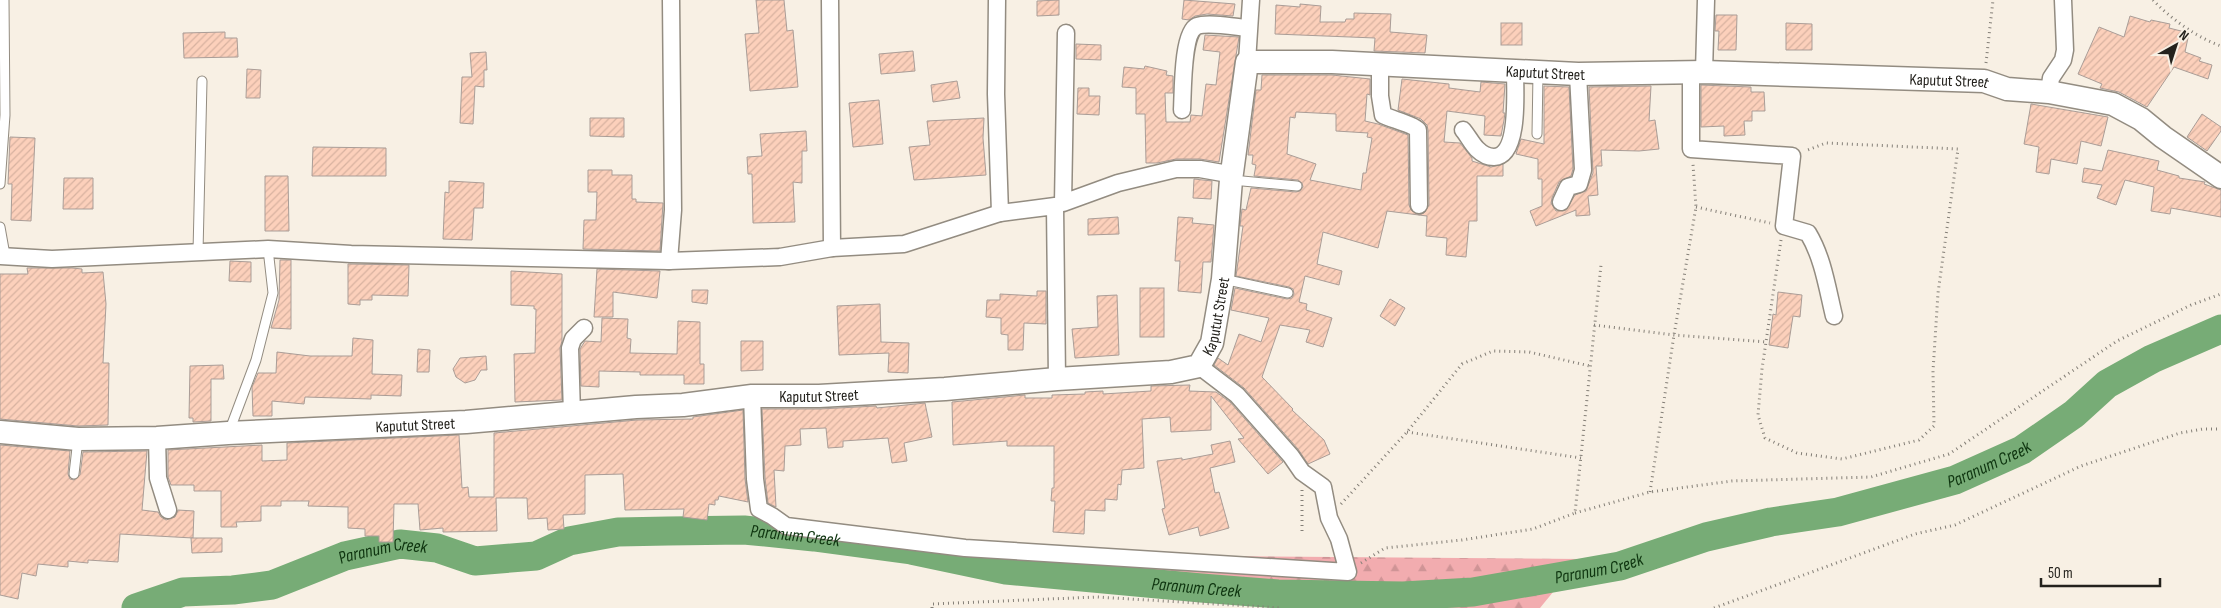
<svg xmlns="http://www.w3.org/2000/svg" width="2221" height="608" font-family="'Sofia Sans Condensed',sans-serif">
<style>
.forest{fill:url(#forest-firs)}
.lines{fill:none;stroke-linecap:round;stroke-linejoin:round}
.river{stroke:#77ac76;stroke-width:29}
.building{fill:url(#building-hatch);stroke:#aa9d97;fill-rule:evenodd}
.lane-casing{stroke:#938c81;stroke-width:11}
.street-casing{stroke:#938c81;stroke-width:19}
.secondary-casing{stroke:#938c81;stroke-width:25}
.path{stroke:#847f77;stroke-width:3;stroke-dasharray:1 4;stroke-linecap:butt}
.lane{stroke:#fff;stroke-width:9}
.street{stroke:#fff;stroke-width:16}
.secondary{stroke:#fff;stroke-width:22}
.labels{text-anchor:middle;stroke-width:5;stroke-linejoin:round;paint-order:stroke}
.street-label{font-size:16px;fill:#24221d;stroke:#f8f0e4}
.water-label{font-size:18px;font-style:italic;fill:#0e340f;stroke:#f8f0e4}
</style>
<defs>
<pattern id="forest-firs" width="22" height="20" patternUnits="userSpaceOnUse" patternTransform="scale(1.25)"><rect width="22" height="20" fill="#f2acaf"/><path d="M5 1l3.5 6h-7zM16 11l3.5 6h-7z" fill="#cf9496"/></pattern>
<pattern id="building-hatch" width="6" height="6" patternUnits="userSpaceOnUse" patternTransform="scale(1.25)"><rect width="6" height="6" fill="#fcd0bb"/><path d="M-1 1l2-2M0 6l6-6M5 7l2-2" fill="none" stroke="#d8b2a0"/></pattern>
</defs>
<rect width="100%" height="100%" fill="#f8f0e4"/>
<!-- forest -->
<polygon class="forest" points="1089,555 1580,559 1540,608 1330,608 1107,593"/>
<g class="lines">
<!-- river -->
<path class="river" id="s1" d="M136,608l47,-16 50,-2 39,-5 73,-29 55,-12 37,4 38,13 61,-5 33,-15 49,-9 50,-1 76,-1 70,7 97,13 95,20 195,18 77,6 125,2 70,-4 147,-26 86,-29 65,-15 67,-10 117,-32 67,-30 52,-36 33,-30 45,-25 69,-30"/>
</g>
<!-- building -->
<g class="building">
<polygon points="756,0 784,0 787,31 793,30 798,87 750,91 745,34 759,33"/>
<polygon points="1059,0 1059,15 1037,16 1037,1"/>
<polygon points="1184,0 1235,4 1233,16 1207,14 1195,16 1189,20 1182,19"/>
<polygon points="1300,4 1321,6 1320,22 1345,22 1346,19 1354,19 1354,13 1391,14 1390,32 1427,35 1425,53 1374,51 1375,38 1275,34 1276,5 1300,7"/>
<polygon points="1716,15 1737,15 1736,50 1718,50 1719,31 1715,31"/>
<polygon points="2130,16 2150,22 2151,20 2170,24 2169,28 2189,33 2185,52 2201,58 2199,61 2212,65 2208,79 2174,67 2147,107 2119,92 2100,88 2102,84 2078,74 2099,27 2124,37"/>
<rect x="1501" y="23" width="21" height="22"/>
<polygon points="1786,23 1812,24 1812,50 1786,50"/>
<polygon points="225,32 225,38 237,38 238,57 184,58 183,33"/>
<polygon points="1205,35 1239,37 1219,162 1200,159 1176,159 1157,163 1146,163 1145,114 1136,114 1136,88 1122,87 1124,67 1144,69 1145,66 1167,71 1166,75 1173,76 1173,93 1165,93 1166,122 1190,122 1191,115 1202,116 1206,84 1216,85 1220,52 1203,50"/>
<polygon points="1076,44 1101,45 1101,60 1076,59"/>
<polygon points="913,51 915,71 881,74 879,54"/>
<polygon points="486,52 487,70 484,70 484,87 475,86 473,124 460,123 462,77 472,77 470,53"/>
<polygon points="247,69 261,70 260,98 246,98"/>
<path d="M1262,75h70l38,4v16l-3,-1 -2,27 13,3 30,11 1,70 2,5 8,5 5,-2 5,-8 -1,-75 -1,-5 -6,-6 -23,-9 4,-31 47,5v4l31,4 1,-10 24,2 -2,29h2l-1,7 -3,16 -17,-1 1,-19 -38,-5 -3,31 16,1 12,15v3l19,6 12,-3v12h-26v45h-8l-3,36 -20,-2 1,-17 -21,-2 1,-20 -40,-5 -9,37 -55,-16 -6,32 25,7 -3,14 -34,-9 -6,26 8,2 -1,6 26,8 -9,29 -17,-5 4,-12 -30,-5 -18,52 31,32 -1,1 32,30 6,14 -22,10 -10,-15 -54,-61 -30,-23 4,-7 10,7 11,-31 22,8 8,-24 -38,-8 4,-22 52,11 5,-1 2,-4 -1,-5 -4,-2 -53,-11 7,-50h-3l2,-17 4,1 5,-22 45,4 4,-1 3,-4 -1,-4 -4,-3 -44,-4 2,-11 -4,-1 1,-9h-5l8,-65h5zM1296,112l40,2v17l32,2 -1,4 5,1 -6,35h-3l-2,17 -51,-10 6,-16 -29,-10 3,-37 5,1z"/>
<polygon points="957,81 960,98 933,102 931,85"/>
<polygon points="1701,85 1751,87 1751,92 1764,92 1765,111 1752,111 1752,121 1744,121 1745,135 1724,136 1724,126 1701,127"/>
<polygon points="1544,86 1569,87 1573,169 1571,176 1559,182 1552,198 1551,203 1556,211 1566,210 1575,195 1586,191 1593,173 1589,87 1651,86 1649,121 1655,120 1659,149 1639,151 1601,150 1602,166 1596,166 1598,195 1588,196 1590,215 1576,216 1576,210 1536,226 1530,211 1542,206 1542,179 1538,179 1538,159 1516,154 1521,139 1544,144"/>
<polygon points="1078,88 1089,88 1089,96 1100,96 1099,115 1077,114"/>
<polygon points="879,100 883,144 853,147 849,103"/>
<polygon points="2031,104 2108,117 2101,146 2081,141 2077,164 2051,159 2049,174 2036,172 2039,147 2024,144"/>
<polygon points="2202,114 2221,127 2221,131 2207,151 2187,137"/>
<polygon points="590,118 624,118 624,137 590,136"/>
<polygon points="984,118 983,138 986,175 914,180 909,147 930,145 927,121"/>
<polygon points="806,131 807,151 802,151 802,183 793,182 795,222 753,223 752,174 748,174 747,157 762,156 760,134"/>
<polygon points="10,137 35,138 31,221 11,220 12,184 8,184"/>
<polygon points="313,147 386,148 386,176 312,176"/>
<polygon points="2108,150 2159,161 2157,170 2179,176 2179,178 2205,182 2204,184 2221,190 2221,217 2171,208 2170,214 2151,211 2154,187 2125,180 2116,205 2097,198 2102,185 2082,182 2084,168 2102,171"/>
<polygon points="588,170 612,170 612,175 632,175 632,199 636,199 636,202 663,203 660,251 583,249 584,220 596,220 597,192 588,192"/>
<polygon points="265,176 288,176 289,231 265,231"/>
<polygon points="64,178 93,178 93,209 63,209"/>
<polygon points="1194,179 1212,181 1211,199 1193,198"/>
<polygon points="449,181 484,183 483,208 474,208 472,240 443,239 445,192 449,193"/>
<polygon points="1118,217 1119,234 1088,235 1088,219"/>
<polygon points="1178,217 1193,218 1192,223 1214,225 1211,262 1203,262 1201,293 1178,291 1180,261 1175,261"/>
<polygon points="280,260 291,260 291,329 271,328 279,300"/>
<polygon points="230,261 251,262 251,282 229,281"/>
<polygon points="348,264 409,265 408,296 372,295 372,300 360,300 360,305 348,304"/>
<polygon points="27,268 72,268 82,269 82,273 103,272 106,304 103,363 109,363 108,425 78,426 0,419 0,274 28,274"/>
<polygon points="597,269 660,271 657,298 613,292 613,317 594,317"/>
<polygon points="511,271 562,274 562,341 560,348 562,400 515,402 514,354 535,353 536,309 534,309 534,306 511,305"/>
<rect x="1140" y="288" width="24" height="49"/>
<polygon points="692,290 708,290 707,304 692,302"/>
<polygon points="1037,291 1046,291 1046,324 1024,323 1023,350 1008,350 1008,335 1001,334 1001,318 986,317 987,300 1000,300 1000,294 1037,296"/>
<polygon points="1778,292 1802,295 1800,317 1793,316 1788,348 1769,345 1773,314 1776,315"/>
<polygon points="1117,295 1119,355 1075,358 1072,329 1098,327 1097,296"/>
<polygon points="1390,299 1405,308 1395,326 1380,316"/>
<polygon points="880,304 881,342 909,343 908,373 888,372 889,353 839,355 837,306"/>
<polygon points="602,318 628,319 627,338 631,339 630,353 677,354 678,321 700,322 700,364 704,364 704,384 684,384 684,375 640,375 640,372 599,371 599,387 581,386 580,349 585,341 601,342"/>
<polygon points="353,338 373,340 372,374 402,375 401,396 371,395 371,399 305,397 304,404 272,401 272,416 253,416 252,387 258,373 276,373 277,352 310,356 352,356"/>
<polygon points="741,341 763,341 763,370 741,371"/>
<polygon points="418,349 430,350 429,372 417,372"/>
<polygon points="486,356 487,370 481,370 475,380 465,383 456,377 453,369 460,358"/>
<polygon points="223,365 224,379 211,379 211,421 193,422 193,418 189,418 190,366"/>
<polygon points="1190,385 1189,391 1216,392 1230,402 1283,462 1268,474 1238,439 1244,438 1211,396 1211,430 1171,432 1170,417 1142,419 1144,468 1122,470 1121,485 1118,484 1117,500 1105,499 1105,511 1085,510 1084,534 1053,532 1055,501 1051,501 1052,488 1054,488 1054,446 1007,446 1007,441 953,445 952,402 1025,395 1025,398 1052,398 1052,395 1085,394 1085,392 1103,391 1103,394 1151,391 1151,386"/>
<polygon points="925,403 932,437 904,443 907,461 892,463 888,438 843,441 843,447 828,448 826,428 800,429 801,445 785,446 784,471 774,470 776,507 768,503 765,478 762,409 820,409 876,406 877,408"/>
<polygon points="743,410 745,479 748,502 719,496 718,500 715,500 715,505 709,504 707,520 683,517 684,509 625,510 623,474 585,475 585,514 563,515 564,529 548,530 547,518 528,519 527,498 496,498 497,531 443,532 443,528 420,530 418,504 394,504 393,542 379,542 379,536 365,536 365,529 348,528 348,507 308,506 309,501 281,501 281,506 261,506 261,521 236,522 237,527 221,527 221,491 194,491 194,485 171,485 168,477 168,450 262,445 262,461 287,460 287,443 459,435 462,488 468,487 469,497 494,497 494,433 637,420 693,419 693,417"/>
<polygon points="1230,441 1235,462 1210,468 1215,493 1219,492 1229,528 1200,536 1198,527 1169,535 1162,509 1165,508 1157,461 1182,458 1182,460 1213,454 1211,445"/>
<polygon points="0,445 70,451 68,474 70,479 74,480 80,475 83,452 147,451 142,510 158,512 161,517 166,520 175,517 178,510 194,511 193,538 120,534 118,562 88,560 88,563 68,561 68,567 38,564 36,576 22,573 18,599 0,595"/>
<polygon points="191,538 222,538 222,552 192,553"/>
</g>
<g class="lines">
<!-- lane casing -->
<g class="lane-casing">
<g id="lane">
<polyline points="1537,134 1538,73"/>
<polyline points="1232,180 1297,186"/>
<polyline points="0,184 5,115 4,0"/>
<polyline points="0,227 5,255"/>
<polyline points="198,252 202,81"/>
<polyline points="1223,279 1288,293"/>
<polyline points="229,432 256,360 273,293 268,249"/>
<polyline points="74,474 78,439"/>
</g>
</g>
<!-- street casing -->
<g class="street-casing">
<g id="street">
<polyline points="830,0 832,248"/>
<polyline points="997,0 996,94 1000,213 1055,206 1057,379"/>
<polyline points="1066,33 1063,203 1118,183 1176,169 1200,169 1234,175"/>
<polyline points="1247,62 1251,0"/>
<path d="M1380,66v30l3,19c8,4 31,10 35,15l1,75"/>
<polyline points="1704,72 1706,0"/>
<path d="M1691,74v75l101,7 -8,70 24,7c15,25 19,54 26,83"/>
<polyline points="2049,92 2051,78 2063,60 2065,50 2063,0"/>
<path d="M1182,110c1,-16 0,-78 15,-84 11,-4 39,1 51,2"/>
<path d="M1463,130c5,6 9,14 14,19 5,5 10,8 17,8 26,-1 21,-67 21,-85"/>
<polyline points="1561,202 1568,187 1579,184 1583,170 1578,74"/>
<polyline points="0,256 52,259 268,249 351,254 669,261 780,257 832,248 904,244 1000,213"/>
<polyline points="669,261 673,210 671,0"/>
<polyline points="752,396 755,479 759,509 772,516 786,526 965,548 1348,572 1339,539 1329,518 1323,487 1302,472 1291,456 1237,395 1199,366"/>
<polyline points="572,414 570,348 573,339 584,328"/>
<polyline points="157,438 158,478 168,510"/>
</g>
</g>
<!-- secondary casing -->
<g class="secondary-casing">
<g id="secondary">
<path id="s2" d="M0,432l78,7 79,-1 71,-5 238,-11 170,-15 47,-2 69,-9h67l126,-7 112,-10 114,-7 28,-6 13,-23 11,-64 8,-99 16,-118h85l246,12 126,-2 280,9 23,8 42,3 64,12 28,15 22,18 58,40"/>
</g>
</g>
<!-- path -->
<g class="path">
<path d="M2153,0c18,19 43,37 68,46"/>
<polyline points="1986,63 1993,0"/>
<polyline points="1696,207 1770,223"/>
<polyline points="1781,240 1762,369 1758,415 1765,438 1797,453 1842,459 1919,440 1934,426 1933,371 1938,293 1958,149 1826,143 1805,151"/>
<polyline points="1594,325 1674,335 1767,342"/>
<polyline points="1407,432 1581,458"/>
<polyline points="1302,490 1302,532"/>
<polyline points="1650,492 1674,335 1696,207 1693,164"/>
<polyline points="1341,504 1407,432 1462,364 1493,351 1529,352 1590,366"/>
<polyline points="1575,513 1650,492 1732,481 1871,477 1949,454 2117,341 2191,305 2221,294"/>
<polyline points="1361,563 1385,548 1462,540 1533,529 1575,513 1601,265"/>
<polyline points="932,608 932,604 1097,597 1282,608"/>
<polyline points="1714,608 1915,534 1955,525 2081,466 2180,433 2203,429 2221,429"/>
</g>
<!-- lane -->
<use href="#lane" class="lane"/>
<!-- street -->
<use href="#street" class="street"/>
<!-- secondary -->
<use href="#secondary" class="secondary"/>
</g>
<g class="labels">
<!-- street labels -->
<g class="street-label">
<text dy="6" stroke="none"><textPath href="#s2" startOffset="1811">Kaputut Street</textPath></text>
<text dy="6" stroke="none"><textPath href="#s2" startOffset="2215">Kaputut Street</textPath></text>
<text dy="6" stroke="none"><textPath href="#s2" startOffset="1256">Kaputut Street</textPath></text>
<text dy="6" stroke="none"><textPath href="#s2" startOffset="821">Kaputut Street</textPath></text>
<text dy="6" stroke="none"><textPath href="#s2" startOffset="416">Kaputut Street</textPath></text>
</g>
<!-- water labels -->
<g class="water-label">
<text dy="6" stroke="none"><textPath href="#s1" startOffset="1891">Paranum Creek</textPath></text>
<text dy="6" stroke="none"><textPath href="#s1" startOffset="676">Paranum Creek</textPath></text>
<text dy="6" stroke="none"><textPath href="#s1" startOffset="256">Paranum Creek</textPath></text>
<text dy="6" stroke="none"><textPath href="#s1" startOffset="1486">Paranum Creek</textPath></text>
<text dy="6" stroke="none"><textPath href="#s1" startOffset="1081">Paranum Creek</textPath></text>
</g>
</g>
<!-- north arrow -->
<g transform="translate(2176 45) rotate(39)" stroke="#f8f0e4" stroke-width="4" paint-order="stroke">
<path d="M0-4L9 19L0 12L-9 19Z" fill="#24221d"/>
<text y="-8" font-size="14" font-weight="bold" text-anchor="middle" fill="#24221d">N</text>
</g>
<!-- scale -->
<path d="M2041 578v8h119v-8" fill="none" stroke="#24221d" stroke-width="2.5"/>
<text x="2048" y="578" font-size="15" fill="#24221d" stroke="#f8f0e4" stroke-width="4" paint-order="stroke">50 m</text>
</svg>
